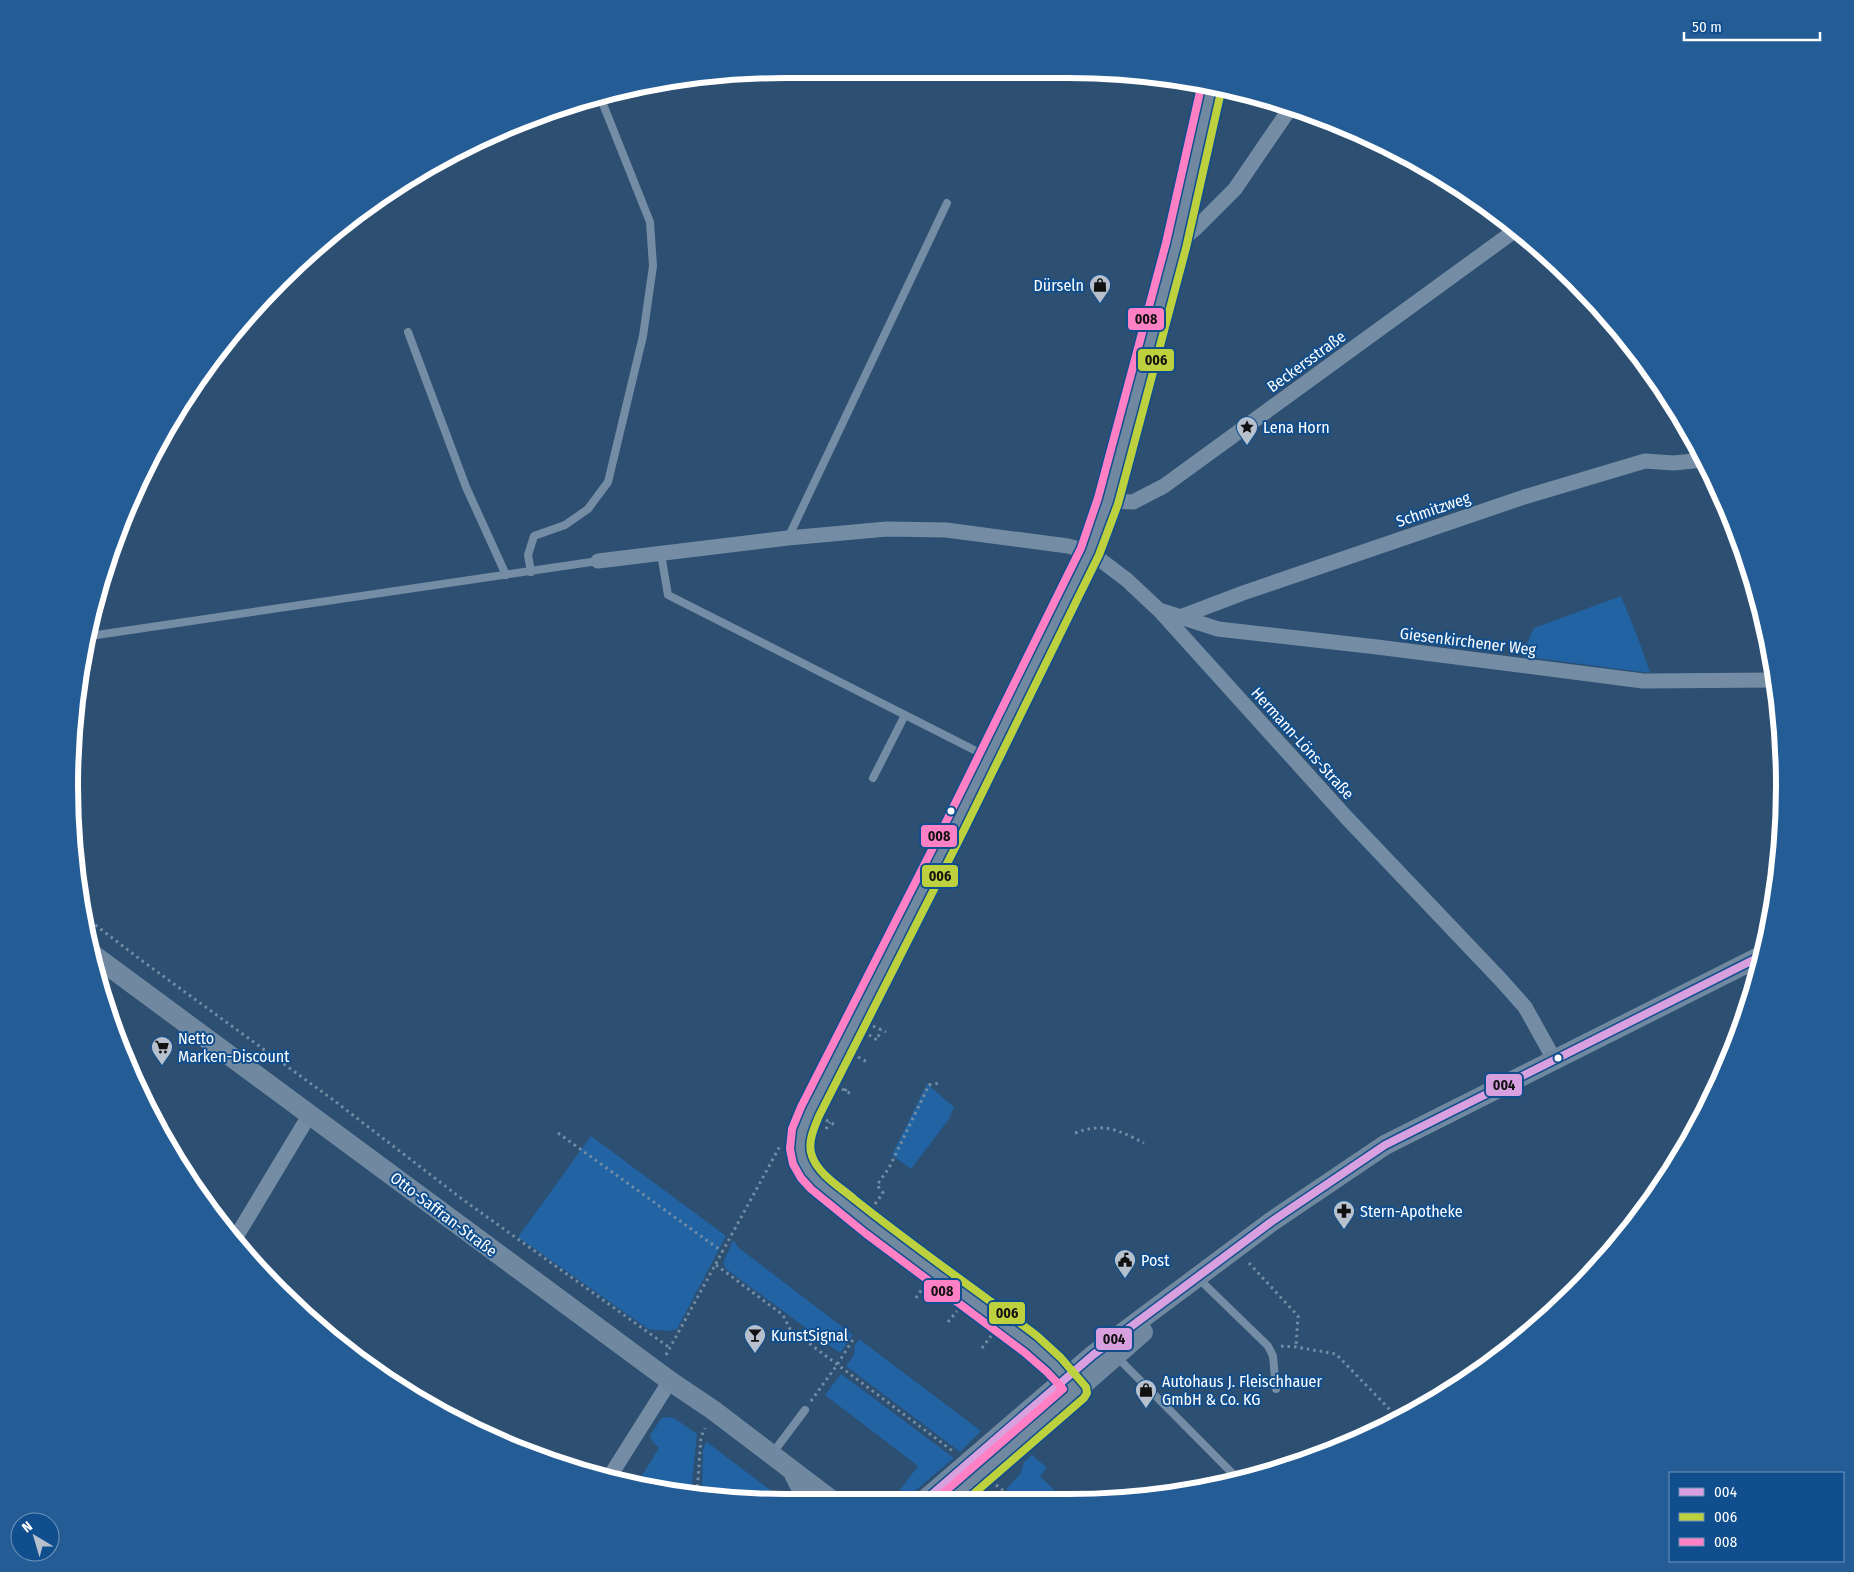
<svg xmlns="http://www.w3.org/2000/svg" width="1854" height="1572" font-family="'Fira Sans Condensed',sans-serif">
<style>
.green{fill:#2163a3}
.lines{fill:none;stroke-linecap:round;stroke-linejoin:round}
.path{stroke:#748da5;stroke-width:3;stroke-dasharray:2.5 4;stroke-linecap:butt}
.lane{stroke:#748da5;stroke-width:8}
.street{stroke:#748da5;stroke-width:15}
.secondary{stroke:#7089a1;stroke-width:20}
.bus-1-casing{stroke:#114e8d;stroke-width:11}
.bus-2-casing{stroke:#114e8d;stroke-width:11}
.bus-3-casing{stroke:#114e8d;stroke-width:11}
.bus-1{stroke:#d9a0df;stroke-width:8}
.bus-2{stroke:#bdd13e;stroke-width:8}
.bus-3{stroke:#ff80c5;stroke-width:8}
.bus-dot{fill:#fff;stroke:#114e8d;stroke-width:2}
.labels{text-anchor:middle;stroke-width:4;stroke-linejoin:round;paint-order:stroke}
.poi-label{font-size:16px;fill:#fff;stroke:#114e8d;text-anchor:start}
.street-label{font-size:16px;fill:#fff;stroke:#114e8d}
.rim{fill:none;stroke:#fff;stroke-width:6}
.line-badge{stroke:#114e8d;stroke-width:2}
.pale-badge-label{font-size:14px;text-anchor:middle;font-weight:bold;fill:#111}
</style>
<rect width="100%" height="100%" fill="#2d4f71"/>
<!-- green -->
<g class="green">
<polygon points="1621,596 1639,641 1650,673 1521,656 1534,628"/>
<polygon points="927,1084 954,1107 949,1119 911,1169 892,1155"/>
<polygon points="591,1136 726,1236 677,1329 669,1331 648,1329 518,1237"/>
<polygon points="733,1240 739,1248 853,1335 840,1353 726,1269 723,1263"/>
<polygon points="859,1339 981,1431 960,1452 846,1366 854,1355 855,1344"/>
<polygon points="841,1374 954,1458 902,1502 891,1502 918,1466 825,1395"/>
<polygon points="664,1417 674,1418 697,1434 691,1492 638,1482 659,1448 652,1441 650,1435 661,1419"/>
<polygon points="706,1442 708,1443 786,1502 739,1502 702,1494 703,1450"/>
<polygon points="1032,1455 1047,1468 1040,1476 1067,1503 1025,1503 1007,1491 1007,1488 1021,1473 1024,1462"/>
<polygon points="1002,1495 1015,1503 972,1503 976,1499"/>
</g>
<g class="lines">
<!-- path -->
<g class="path">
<polyline points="85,917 141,960 332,1099 462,1199 670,1348"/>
<polyline points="873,1026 886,1032"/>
<polyline points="869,1035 877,1040 881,1030"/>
<polyline points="858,1057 869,1063"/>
<polyline points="842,1089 853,1095"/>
<polyline points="845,1091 848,1085"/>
<polyline points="826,1120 837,1126"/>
<polyline points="826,1129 830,1122"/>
<polyline points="558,1133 723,1252"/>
<path d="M1075,1133c29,-11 43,-3 69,10"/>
<polyline points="875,1204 883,1193 877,1185 889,1168 929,1085 940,1083"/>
<polyline points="1249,1263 1298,1316 1296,1347"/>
<polyline points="716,1265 783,1315 790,1329 954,1452"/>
<polyline points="916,1298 924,1286"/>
<polyline points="948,1322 957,1311"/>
<polyline points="1281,1346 1296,1347 1336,1354 1394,1414 1393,1422"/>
<polyline points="982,1348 991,1336"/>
<polyline points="666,1355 780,1146"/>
<polyline points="811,1401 837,1365 854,1338"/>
<polyline points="996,1485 1020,1503"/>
<polyline points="697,1493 701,1437 705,1428"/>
</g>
<!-- lane -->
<g class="lane">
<polyline points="408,332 466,487 506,575"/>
<polyline points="788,538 947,203"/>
<polyline points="661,554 668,595 988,757"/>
<polyline points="531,572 528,555 534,536 565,525 588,509 608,482 643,336 653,266 650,222 599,94"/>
<polyline points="90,636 598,561"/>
<polyline points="873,778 905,715"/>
<polyline points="1198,1278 1268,1346 1273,1356 1276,1389"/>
<polyline points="1117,1357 1239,1480"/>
<polyline points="772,1454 805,1410"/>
</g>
<!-- street -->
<g class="street">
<polyline points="1176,245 1196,228 1235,189 1291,107"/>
<polyline points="1108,501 1133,502 1164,486 1517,229"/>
<polyline points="598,561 788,538 887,529 946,530 1068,546 1090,552 1127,580 1160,611 1346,817 1501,980 1525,1007 1554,1059"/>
<polyline points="1162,611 1218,629 1377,647 1643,681 1775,680"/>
<polyline points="1180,617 1243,593 1524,497 1645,461 1674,463 1703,460"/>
<polyline points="236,1237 310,1114"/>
<polyline points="610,1476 670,1381"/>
</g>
<!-- secondary -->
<g class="secondary">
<polyline points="95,956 670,1381 713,1410 834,1502"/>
<polyline points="1077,1390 1054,1365 1030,1344 871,1225 818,1182 809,1172 802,1160 800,1147 802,1132 810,1112 953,830 1090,552 1108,501 1176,245 1212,85"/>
<polyline points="794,1474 808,1502"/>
<polyline points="921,1503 1093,1355 1271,1222 1385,1145 1763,955"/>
<polyline points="948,1503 1143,1332"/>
</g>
<!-- bus-1 casing -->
<g class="bus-1-casing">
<polyline id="bus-1" points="922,1503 1093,1355 1271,1222 1385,1145 1763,955"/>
</g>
<!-- bus-2 casing -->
<g class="bus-2-casing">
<path id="bus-2" d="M963,1503l121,-105 3,-5 -1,-6 -25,-29 -24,-22c-61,-46 -123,-89 -183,-137 -14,-12 -36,-25 -42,-43 -5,-13 2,-28 7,-40l143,-282 137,-279 19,-51 68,-256 36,-161"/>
</g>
<!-- bus-3 casing -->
<g class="bus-3-casing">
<polyline id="bus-3" points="941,1495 1063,1389 1047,1372 1024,1352 865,1233 811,1189 801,1178 793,1164 790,1149 792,1129 801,1107 944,826 1081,548 1098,498 1166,243 1202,83"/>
</g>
<!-- bus-1 -->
<use href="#bus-1" class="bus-1"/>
<!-- bus-2 -->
<use href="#bus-2" class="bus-2"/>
<!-- bus-3 -->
<use href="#bus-3" class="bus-3"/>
</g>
<!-- icons -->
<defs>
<g id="shop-pin" transform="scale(1.125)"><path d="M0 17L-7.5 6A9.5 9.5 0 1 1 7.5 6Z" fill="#b6c1cd" stroke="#114e8d"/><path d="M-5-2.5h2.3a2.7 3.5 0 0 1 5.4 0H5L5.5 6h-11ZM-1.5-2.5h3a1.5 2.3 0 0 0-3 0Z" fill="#111"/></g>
<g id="sight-pin" transform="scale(1.125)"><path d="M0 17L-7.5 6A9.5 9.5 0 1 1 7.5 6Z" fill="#b6c1cd" stroke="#114e8d"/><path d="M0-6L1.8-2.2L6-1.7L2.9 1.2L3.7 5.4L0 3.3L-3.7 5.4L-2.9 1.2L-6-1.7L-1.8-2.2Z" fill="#111"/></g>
<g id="supermarket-pin" transform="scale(1.125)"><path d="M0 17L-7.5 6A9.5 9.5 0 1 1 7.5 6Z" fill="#b6c1cd" stroke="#114e8d"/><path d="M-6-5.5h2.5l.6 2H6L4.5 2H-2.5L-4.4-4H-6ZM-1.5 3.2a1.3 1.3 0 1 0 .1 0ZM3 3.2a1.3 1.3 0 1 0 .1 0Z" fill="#111"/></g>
<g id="pharmacy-pin" transform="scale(1.125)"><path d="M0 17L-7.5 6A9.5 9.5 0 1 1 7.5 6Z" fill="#b6c1cd" stroke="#114e8d"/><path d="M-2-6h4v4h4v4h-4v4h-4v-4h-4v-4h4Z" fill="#111"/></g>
<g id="civic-pin" transform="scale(1.125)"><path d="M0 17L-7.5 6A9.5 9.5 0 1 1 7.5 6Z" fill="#b6c1cd" stroke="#114e8d"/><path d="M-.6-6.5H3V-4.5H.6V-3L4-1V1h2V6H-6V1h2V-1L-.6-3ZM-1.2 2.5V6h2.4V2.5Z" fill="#111"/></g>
<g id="bar-pin" transform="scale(1.125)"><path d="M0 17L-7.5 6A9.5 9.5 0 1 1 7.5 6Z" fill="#b6c1cd" stroke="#114e8d"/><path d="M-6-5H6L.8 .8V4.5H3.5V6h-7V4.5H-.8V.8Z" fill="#111"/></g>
</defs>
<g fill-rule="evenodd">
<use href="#shop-pin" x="1100" y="285"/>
<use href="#sight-pin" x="1247" y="427"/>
<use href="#supermarket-pin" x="162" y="1047"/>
<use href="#pharmacy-pin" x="1344" y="1211"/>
<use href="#civic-pin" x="1125" y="1260"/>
<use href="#bar-pin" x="755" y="1335"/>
<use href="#shop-pin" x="1146" y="1390"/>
</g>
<!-- markers -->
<g class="bus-dot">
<circle cx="951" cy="811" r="4.5"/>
<circle cx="1558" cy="1058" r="4.5"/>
</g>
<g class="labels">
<!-- poi labels -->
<g class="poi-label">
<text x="1084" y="291" text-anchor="end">Dürseln</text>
<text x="1263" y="433">Lena Horn</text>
<text x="178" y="1044">Netto<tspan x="178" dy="18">Marken-Discount</tspan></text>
<text x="1360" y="1217">Stern-Apotheke</text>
<text x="1141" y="1266">Post</text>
<text x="771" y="1341">KunstSignal</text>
<text x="1162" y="1387">Autohaus J. Fleischhauer<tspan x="1162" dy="18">GmbH &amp; Co. KG</tspan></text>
</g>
<!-- street labels -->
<g class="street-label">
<text transform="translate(1306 361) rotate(-36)" y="6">Beckersstraße</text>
<text transform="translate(1433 509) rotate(-19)" y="6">Schmitzweg</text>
<text transform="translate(1468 641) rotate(7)" y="6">Giesenkirchener Weg</text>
<text transform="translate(1303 743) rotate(48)" y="6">Hermann-Löns-Straße</text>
<text transform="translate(444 1214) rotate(37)" y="6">Otto-Saffran-Straße</text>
</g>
</g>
<!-- crop -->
<path d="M0 0H1854V1572H0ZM786 78H1068A708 708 0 0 1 1776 786V786A708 708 0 0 1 1068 1494H786A708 708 0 0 1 78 786V786A708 708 0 0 1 786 78Z" fill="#245c96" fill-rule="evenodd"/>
<path class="rim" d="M786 78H1068A708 708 0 0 1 1776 786V786A708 708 0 0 1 1068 1494H786A708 708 0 0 1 78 786V786A708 708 0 0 1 786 78Z"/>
<g class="line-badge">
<rect x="1127" y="307" width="38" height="24" rx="5" fill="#ff80c5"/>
<rect x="1137" y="348" width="38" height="24" rx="5" fill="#bdd13e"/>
<rect x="920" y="824" width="38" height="24" rx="5" fill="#ff80c5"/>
<rect x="921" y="864" width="38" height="24" rx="5" fill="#bdd13e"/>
<rect x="1485" y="1073" width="38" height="24" rx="5" fill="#d9a0df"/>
<rect x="923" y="1279" width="38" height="24" rx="5" fill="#ff80c5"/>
<rect x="988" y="1301" width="38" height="24" rx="5" fill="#bdd13e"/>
<rect x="1095" y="1327" width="38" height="24" rx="5" fill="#d9a0df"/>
</g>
<g class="pale-badge-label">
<text x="1146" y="324">008</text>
<text x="1156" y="365">006</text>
<text x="939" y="841">008</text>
<text x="940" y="881">006</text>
<text x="1504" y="1090">004</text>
<text x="942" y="1296">008</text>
<text x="1007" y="1318">006</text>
<text x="1114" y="1344">004</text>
</g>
<!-- legend -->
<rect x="1669" y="1472" width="175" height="90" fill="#114e8d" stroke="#7095bb"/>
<rect x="1679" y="1488" width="25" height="8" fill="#d9a0df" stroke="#7095bb"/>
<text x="1714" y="1497" font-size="15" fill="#ffffff">004</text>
<rect x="1679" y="1513" width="25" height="8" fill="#bdd13e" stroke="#7095bb"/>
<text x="1714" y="1522" font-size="15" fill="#ffffff">006</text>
<rect x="1679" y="1538" width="25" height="8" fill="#ff80c5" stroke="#7095bb"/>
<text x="1714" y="1547" font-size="15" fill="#ffffff">008</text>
<!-- north arrow -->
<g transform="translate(35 1537) rotate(322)"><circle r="24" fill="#114e8d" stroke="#7095bb"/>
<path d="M0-4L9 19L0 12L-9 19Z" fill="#b6c1cd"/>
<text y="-8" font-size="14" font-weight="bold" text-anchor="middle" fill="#ffffff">N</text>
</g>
<!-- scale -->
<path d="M1684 32v8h136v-8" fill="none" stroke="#ffffff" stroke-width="2.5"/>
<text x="1692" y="32" font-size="15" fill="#ffffff" stroke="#114e8d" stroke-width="4" paint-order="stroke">50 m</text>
</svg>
